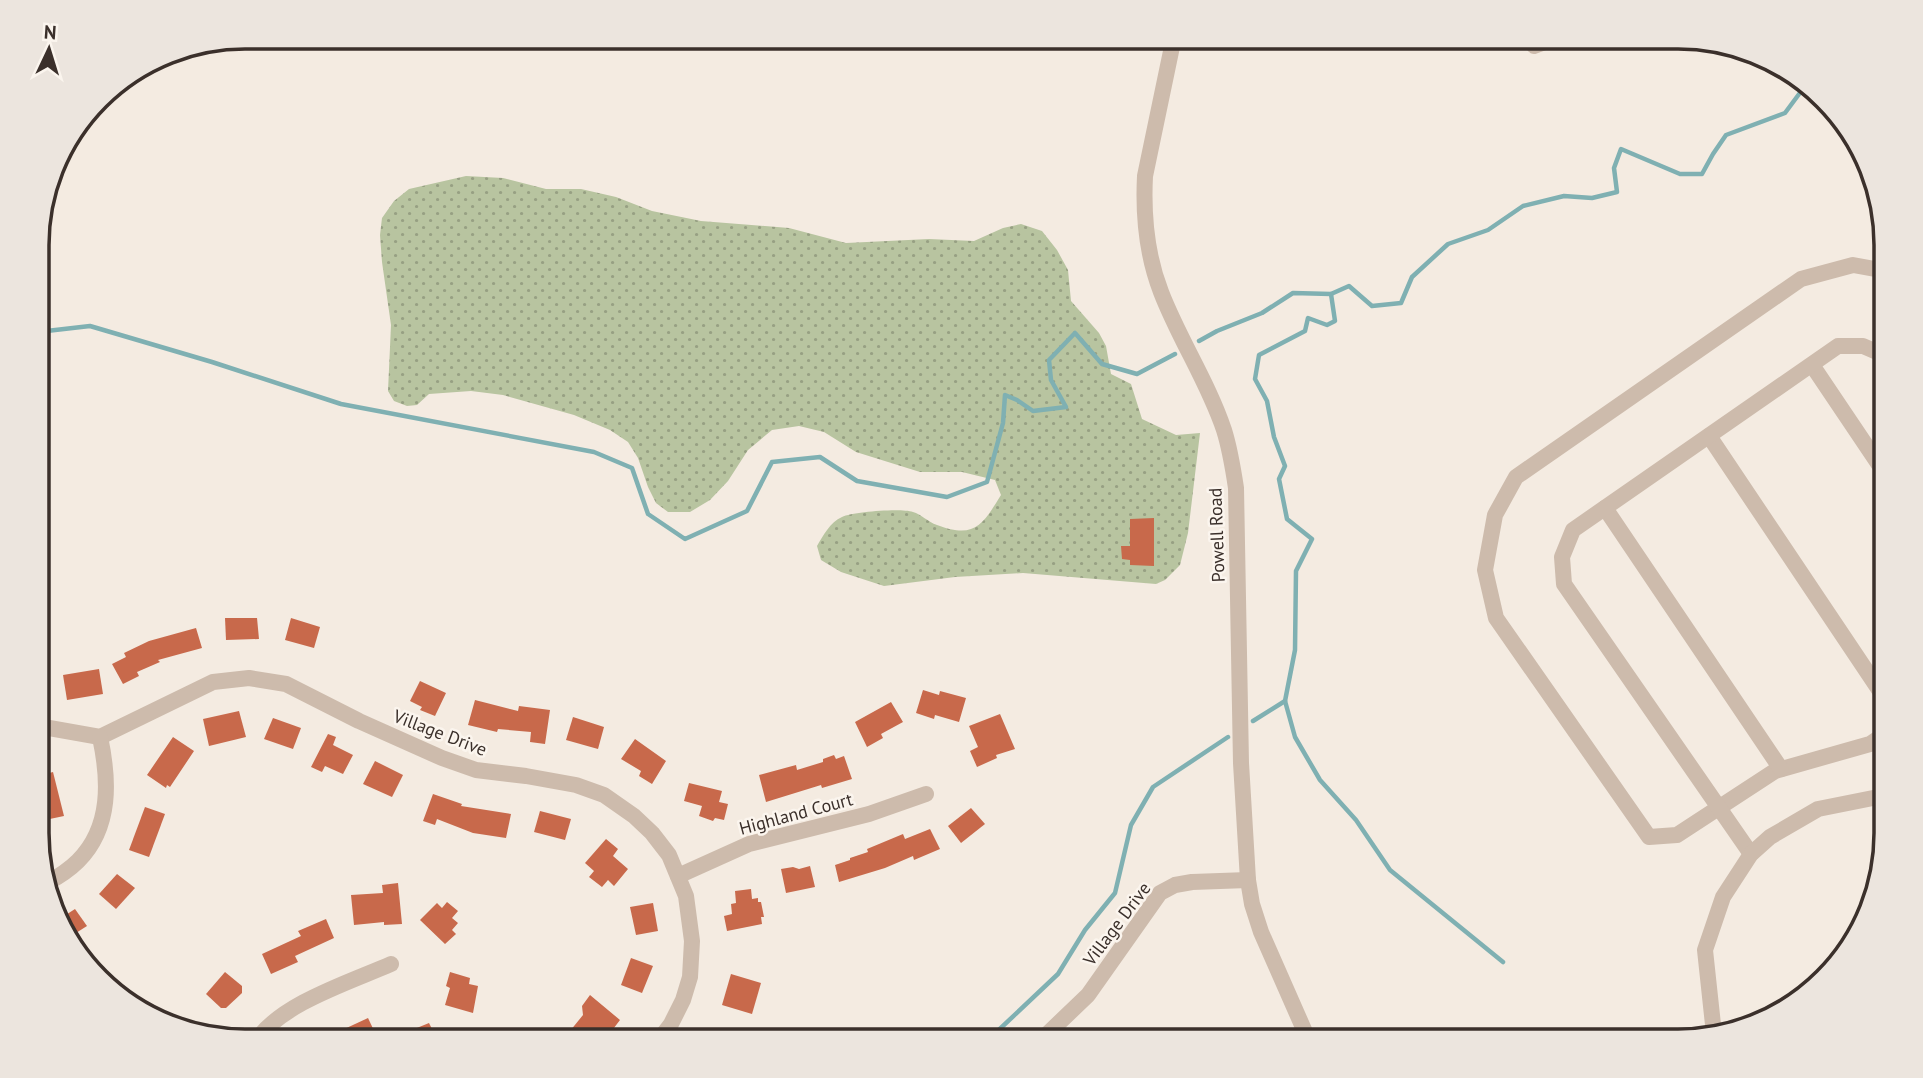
<svg xmlns="http://www.w3.org/2000/svg" width="1923" height="1078" font-family="'PT Sans',sans-serif">
<style>
.grass{fill:url(#grass-dots)}
.lines{fill:none;stroke-linecap:round;stroke-linejoin:round}
.stream{stroke:#7fb0b2;stroke-width:4.5}
.building{fill:#c8694b}
.minor{stroke:#cdbbac;stroke-width:16}
.labels{text-anchor:middle;stroke-width:5;stroke-linejoin:round;paint-order:stroke}
.street-label{font-size:18px;fill:#3b302b;stroke:#fbf5ee}
.rim{fill:none;stroke:#3b302b;stroke-width:3.5}
</style>
<defs>
<pattern id="grass-dots" width="8" height="8" patternUnits="userSpaceOnUse" patternTransform="scale(1.75)"><rect width="8" height="8" fill="#b8c4a0"/><path d="M2 2h.1M6 6h.1" fill="none" stroke="#97a083" stroke-width="1.8" stroke-linecap="round"/></pattern>
</defs>
<rect width="100%" height="100%" fill="#f4ebe1"/>
<!-- grass -->
<path class="grass" d="M466,176l37,2 43,11h35l35,8 36,14 49,10 88,7 57,15 83,-4 45,2 29,-13 18,-4 21,7 15,19 11,20 3,31 28,32 7,13 5,28 20,10 11,35 34,16 24,-2 -12,100 -8,32 -15,15 -9,4 -133,-11 -68,4 -71,9 -43,-14 -20,-12 -4,-14c6,-10 13,-24 25,-29 11,-5 58,-9 71,-5 8,2 15,10 24,13 37,14 45,1 64,-30l-6,-15 -33,-8h-42l-64,-20 -32,-20 -25,-6 -27,4 -24,20 -20,31 -18,19 -20,12h-22l-12,-9 -8,-16 -10,-29 -10,-16 -18,-12 -36,-15 -71,-20 -32,-4 -42,3 -12,11 -10,1 -13,-5 -6,-10 3,-66 -9,-63 -2,-27 2,-17 12,-17 15,-12z"/>
<g class="lines">
<!-- stream -->
<g class="stream">
<polyline points="1331,294 1335,321 1327,325 1308,318 1305,331 1259,355 1255,379 1267,401 1274,437 1285,466 1279,479 1287,519 1312,539 1296,571 1295,650 1285,701 1295,737 1320,780 1356,820 1390,870 1503,962"/>
<polyline points="38,332 90,326 212,362 341,404 594,452 632,468 648,514 685,539 747,511 772,462 820,457 857,481 947,497 987,482 1003,423 1005,395 1017,400 1033,411 1066,407 1051,380 1049,360 1075,333 1102,364 1137,374 1175,354"/>
<polyline points="1199,341 1217,331 1262,313 1293,293 1331,294 1349,286 1372,306 1401,303 1412,277 1448,244 1488,230 1523,206 1564,196 1592,198 1617,192 1614,168 1621,149 1680,174 1702,174 1713,154 1726,135 1785,113 1805,86"/>
<polyline points="1253,721 1285,701"/>
<polyline points="987,1041 1058,974 1085,930 1115,893 1131,825 1153,787 1228,737"/>
</g>
</g>
<!-- building -->
<g class="building">
<polygon points="1154,518 1154,566 1130,565 1130,560 1122,559 1121,546 1130,546 1130,519"/>
<polygon points="225,618 257,618 259,639 226,640"/>
<polygon points="291,618 320,627 314,648 285,640"/>
<polygon points="196,628 202,648 158,660 160,662 137,672 139,676 123,684 112,664 126,657 124,653 149,641"/>
<polygon points="99,669 103,694 67,700 63,675"/>
<polygon points="420,681 446,693 435,716 420,710 422,707 410,701"/>
<polygon points="923,690 939,695 940,691 966,698 959,722 935,715 934,719 916,713"/>
<polygon points="475,700 518,711 519,706 550,710 545,744 530,742 531,732 498,729 497,732 468,725"/>
<polygon points="891,702 903,722 881,734 883,738 867,747 855,722"/>
<polygon points="239,711 246,737 209,746 203,719"/>
<polygon points="1000,714 1015,749 996,755 997,758 977,767 970,751 978,747 969,726"/>
<polygon points="573,717 604,727 598,749 566,740"/>
<polygon points="273,718 301,728 293,749 264,739"/>
<polygon points="328,734 336,737 333,745 353,755 343,774 325,766 322,772 311,767"/>
<polygon points="173,737 194,751 170,787 167,785 166,788 147,775"/>
<polygon points="635,739 666,761 652,784 639,776 641,771 621,759"/>
<polygon points="834,755 836,759 844,756 852,779 822,788 821,785 766,802 759,775 796,765 797,770 823,762 823,759"/>
<polygon points="375,761 403,775 392,797 363,784"/>
<polygon points="53,772 64,816 45,820 38,799 38,776"/>
<polygon points="689,783 722,791 719,802 728,804 724,820 715,818 713,821 699,816 702,806 684,801"/>
<polygon points="433,794 462,804 461,806 511,814 506,838 473,833 437,819 435,825 423,821"/>
<polygon points="145,807 165,814 149,857 129,850"/>
<polygon points="971,808 985,824 961,843 948,826"/>
<polygon points="540,811 571,819 565,840 534,832"/>
<polygon points="930,829 940,849 914,860 913,856 885,868 839,882 835,865 850,860 850,858 868,852 867,849 903,834 905,839"/>
<polygon points="606,839 618,849 613,856 628,869 614,886 608,880 602,887 589,877 594,871 585,863"/>
<polygon points="810,866 815,887 786,893 781,869 793,867 799,869"/>
<polygon points="117,874 135,888 116,909 99,894"/>
<polygon points="398,883 402,924 384,925 384,922 354,925 351,895 383,893 382,885"/>
<polygon points="751,889 752,899 758,898 758,902 761,902 764,917 761,917 762,924 727,931 724,916 732,914 731,904 736,903 735,891"/>
<polygon points="447,902 458,911 452,918 458,923 452,930 456,934 445,944 420,920 437,903 442,908"/>
<polygon points="653,903 658,931 636,935 630,907"/>
<polygon points="75,909 87,926 68,938 61,918"/>
<polygon points="326,919 334,938 295,956 298,962 271,974 262,954 301,936 298,931"/>
<polygon points="631,958 653,966 642,993 621,985"/>
<polygon points="225,972 242,986 242,993 226,1008 221,1008 206,994"/>
<polygon points="450,972 470,978 469,984 478,986 473,1013 445,1005 450,988 446,986"/>
<polygon points="731,974 761,983 752,1014 722,1005"/>
<polygon points="590,995 620,1020 604,1041 584,1041 570,1031 583,1015 582,1006"/>
<polygon points="368,1018 377,1037 368,1041 346,1041 340,1031"/>
<polygon points="429,1023 438,1041 385,1041"/>
</g>
<g class="lines">
<!-- minor -->
<g class="minor">
<path d="M1174,37l-29,139c-2,39 2,80 16,116 18,47 47,90 63,138 6,19 9,38 12,58l5,275 7,117 4,24 9,28 48,109"/>
<polyline points="1534,46 1558,37"/>
<polyline points="1886,271 1853,265 1801,279 1516,477 1495,515 1485,570 1496,618 1649,837 1677,835 1775,771 1870,744 1886,733"/>
<polyline points="1812,365 1886,475"/>
<polyline points="1709,436 1886,700"/>
<polyline points="1605,508 1781,769"/>
<polyline points="38,726 100,737 213,682 249,678 286,684 359,721 442,758 476,770 526,776 576,785 604,795 634,816 652,833 669,855 686,896 692,941 690,977 683,1000 671,1024 658,1041"/>
<polyline points="1751,854 1564,584 1562,557 1573,530 1838,346 1863,346 1886,356"/>
<polyline points="678,876 749,844 869,814 926,794"/>
<path d="M47,883c11,-6 23,-14 31,-22 34,-34 31,-82 22,-124"/>
<polyline points="1714,1034 1705,950 1723,897 1751,854 1770,837 1818,809 1878,797 1886,798"/>
<path d="M256,1041c24,-37 94,-59 135,-77"/>
<polyline points="1040,1041 1088,995 1160,893 1175,885 1192,882 1248,880"/>
</g>
</g>
<g class="labels">
<!-- street labels -->
<g class="street-label">
<text transform="translate(1217 535) rotate(-92)" y="6">Powell Road</text>
<text transform="translate(440 733) rotate(21)" y="6">Village Drive</text>
<text transform="translate(796 814) rotate(-15)" y="6">Highland Court</text>
<text transform="translate(1117 924) rotate(-53)" y="6">Village Drive</text>
</g>
</g>
<!-- crop -->
<path d="M0 0H1923V1078H0ZM245 49H1678A196 196 0 0 1 1874 245V833A196 196 0 0 1 1678 1029H245A196 196 0 0 1 49 833V245A196 196 0 0 1 245 49Z" fill="#ece5de" fill-rule="evenodd"/>
<path class="rim" d="M245 49H1678A196 196 0 0 1 1874 245V833A196 196 0 0 1 1678 1029H245A196 196 0 0 1 49 833V245A196 196 0 0 1 245 49Z"/>
<!-- north arrow -->
<g transform="translate(49 49) rotate(4)" stroke="#fbf5ee" stroke-width="5" paint-order="stroke">
<path d="M0-5L12 26L0 18L-12 26Z" fill="#3b302b"/>
<text y="-10" font-size="19" font-weight="bold" text-anchor="middle" fill="#3b302b">N</text>
</g>
</svg>
